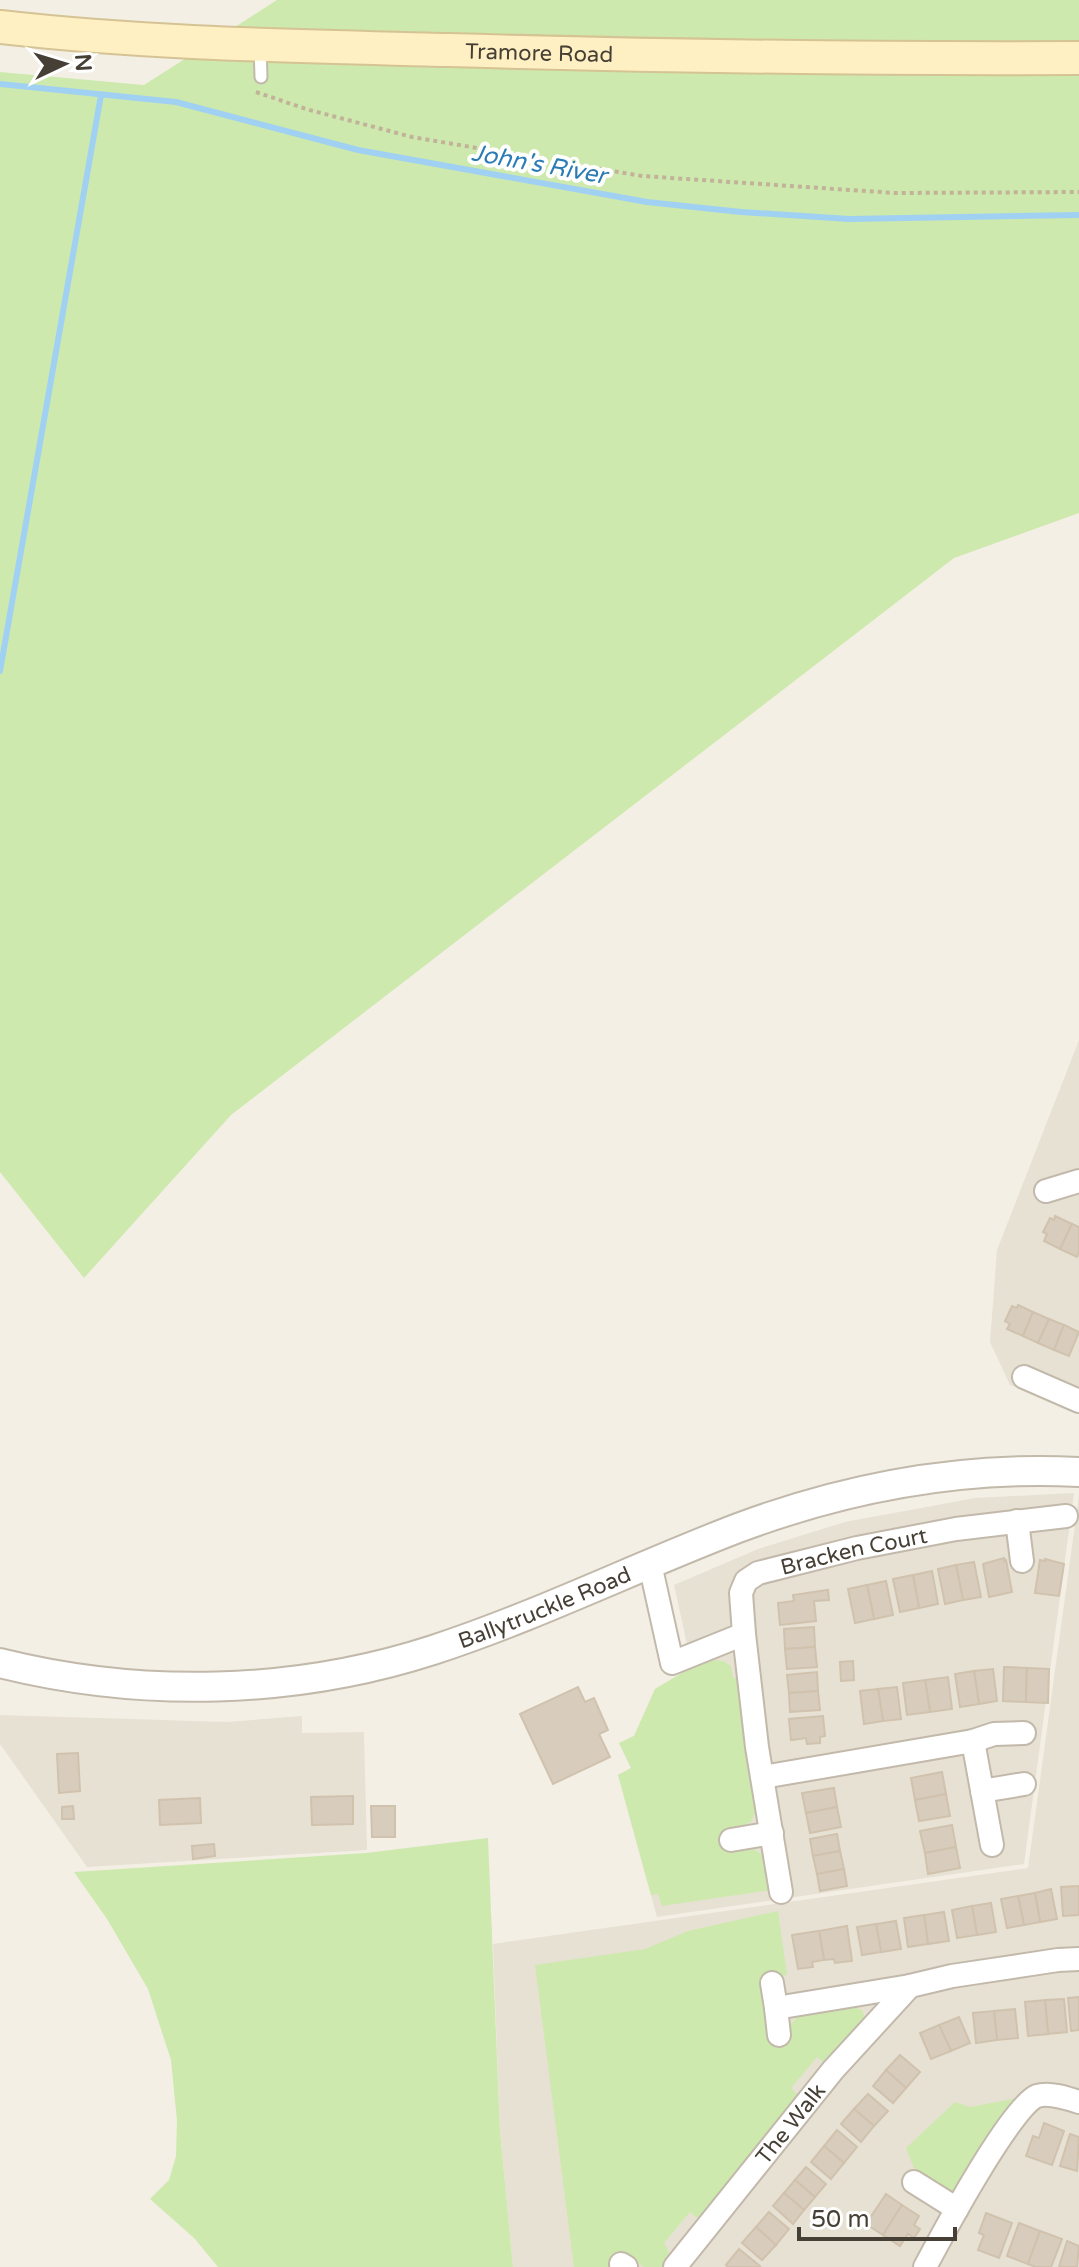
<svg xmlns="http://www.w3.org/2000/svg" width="1079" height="2267" font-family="'Varela Round',sans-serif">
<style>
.residential{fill:#e7e1d3}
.green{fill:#cee9ad}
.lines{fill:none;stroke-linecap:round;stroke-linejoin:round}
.stream{stroke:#a0d1f2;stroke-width:6}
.building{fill:#d8cdbd;stroke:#d0c2ad;stroke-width:2}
.service-casing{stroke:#c2b9ab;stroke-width:15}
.minor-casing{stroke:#c2b9ab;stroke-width:26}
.tertiary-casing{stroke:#c2b9ab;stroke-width:32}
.secondary-casing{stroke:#d5c394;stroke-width:36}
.path{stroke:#c1b299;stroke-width:4;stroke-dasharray:4 4;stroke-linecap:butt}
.service{stroke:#fff;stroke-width:11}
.minor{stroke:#fff;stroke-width:22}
.tertiary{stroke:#fff;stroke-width:28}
.secondary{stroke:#fff0c3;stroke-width:32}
.labels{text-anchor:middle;stroke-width:8;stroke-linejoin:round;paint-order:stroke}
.street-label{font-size:22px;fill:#463f35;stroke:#fff}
.water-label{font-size:24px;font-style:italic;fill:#2b7cb4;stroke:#fff}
</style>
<rect width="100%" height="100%" fill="#f3efe5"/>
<!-- residential -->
<g class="residential">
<polygon points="1079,1040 1079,1412 1010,1385 990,1342 997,1250"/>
<polygon points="1074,1493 1024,1864 657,1917 618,1775 631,1768 619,1743 634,1736 655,1689 692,1667 674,1585 758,1549 845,1522 975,1498"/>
<polygon points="1079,1495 1079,2267 513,2267 500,2131 493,1944 1028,1868"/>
<polygon points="0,1715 227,1722 302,1716 302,1733 364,1732 367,1850 87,1867 0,1744"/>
</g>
<!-- green -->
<g class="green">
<polygon points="277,0 1079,0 1079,513 954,558 231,1115 84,1278 0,1172 0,72 144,85"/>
<path d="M713,1660l10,1 8,5 2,12h7l4,52 13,78 -6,14 -11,5 -15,3 2,20c41,-6 36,5 43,40l-108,16 -4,-12 -7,1 -33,-120 13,-7 -12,-25 15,-7 21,-47 37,-22z"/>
<polygon points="488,1838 500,2131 513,2267 218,2267 194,2238 150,2199 169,2180 176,2156 177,2121 171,2060 148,1989 107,1919 74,1872 366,1853"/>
<path d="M778,1911l9,64 -26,5 8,61 20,-2 1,-14 8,-9 55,-10 10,5 2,12 -34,39h-8l-6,-5 -26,31 6,6v7l-95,115 -6,1 -6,-5 -26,31c7,10 6,14 -1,24h-19l-19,-14 -12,14h-39l-39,-302 110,-16 43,-18z"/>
<polygon points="1018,2098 957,2195 914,2168 906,2148 955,2102 970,2107"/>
</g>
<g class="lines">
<!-- stream -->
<g class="stream">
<polyline points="0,84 176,102 358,150 647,202 741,212 849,219 1079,215"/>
<polyline points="0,671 101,95"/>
</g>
</g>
<!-- building -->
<g class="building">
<polygon points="1055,1216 1072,1224 1060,1249 1044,1241 1047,1234 1043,1232 1050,1218 1054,1220"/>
<polygon points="1072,1224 1079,1227 1079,1252 1077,1257 1060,1249"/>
<polygon points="1018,1305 1033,1312 1023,1336 1007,1329 1010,1324 1005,1321 1012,1306 1017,1308"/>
<polygon points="1033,1312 1049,1319 1038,1343 1023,1336"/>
<polygon points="1049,1319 1064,1325 1054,1350 1038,1343"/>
<polygon points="1064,1325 1079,1332 1069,1356 1054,1350"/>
<polygon points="1004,1558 1004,1561 1006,1560 1012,1592 989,1597 983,1564"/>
<polygon points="1045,1559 1064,1564 1059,1596 1035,1593 1040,1560 1045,1561"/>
<polygon points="974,1562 981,1597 963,1600 956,1565"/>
<polygon points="956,1565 963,1600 945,1604 938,1569"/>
<polygon points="932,1571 938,1604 919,1608 913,1575"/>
<polygon points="913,1575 919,1608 900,1612 893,1579"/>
<polygon points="886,1581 893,1615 874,1619 867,1585"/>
<polygon points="867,1585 874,1619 855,1623 848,1589"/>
<polygon points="828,1590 829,1600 814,1601 816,1621 780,1625 778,1603 794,1601 793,1595"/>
<polygon points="814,1627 815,1647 785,1649 784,1629"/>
<polygon points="815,1647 817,1667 787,1669 785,1649"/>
<polygon points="853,1661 854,1680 841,1681 840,1662"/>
<polygon points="1004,1667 1027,1668 1026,1702 1003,1701"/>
<polygon points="1027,1668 1049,1669 1048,1703 1026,1702"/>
<polygon points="993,1669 997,1701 979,1704 974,1671"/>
<polygon points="974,1671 979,1704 960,1707 955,1674"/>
<polygon points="817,1672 818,1691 789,1693 787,1675"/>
<polygon points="948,1677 952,1709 930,1712 925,1680"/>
<polygon points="925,1680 930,1712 907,1715 903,1683"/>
<polygon points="578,1687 585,1702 594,1698 608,1730 599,1734 610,1757 553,1784 520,1714"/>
<polygon points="897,1687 901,1719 883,1721 878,1689"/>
<polygon points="878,1689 883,1721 864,1724 860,1691"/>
<polygon points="818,1691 820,1710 790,1712 789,1693"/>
<polygon points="823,1716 825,1736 820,1737 820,1743 807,1744 806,1738 791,1740 789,1719"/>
<polygon points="78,1753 80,1791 59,1793 57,1754"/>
<polygon points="942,1772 946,1794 915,1800 911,1778"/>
<polygon points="834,1788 837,1807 806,1813 802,1793"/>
<polygon points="946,1794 950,1816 919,1821 915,1800"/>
<polygon points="353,1796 353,1824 312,1825 311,1797"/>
<polygon points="200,1798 201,1823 160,1825 159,1800"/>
<polygon points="73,1806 74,1819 62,1819 62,1807"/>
<polygon points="371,1806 395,1806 395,1837 372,1837"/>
<polygon points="837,1807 841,1827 810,1833 806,1813"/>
<polygon points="952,1825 956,1847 925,1853 920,1831"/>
<polygon points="837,1834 840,1851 813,1856 810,1839"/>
<polygon points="214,1844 215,1856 193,1859 192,1846"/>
<polygon points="956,1847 960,1868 928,1874 925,1853"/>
<polygon points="840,1851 844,1869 817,1874 813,1856"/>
<polygon points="844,1869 847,1886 820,1891 817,1874"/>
<polygon points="1079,1886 1079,1915 1063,1916 1061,1887"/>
<polygon points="1051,1889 1057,1919 1040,1922 1035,1893"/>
<polygon points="1035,1893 1040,1922 1024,1925 1018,1896"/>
<polygon points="1018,1896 1024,1925 1007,1928 1001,1899"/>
<polygon points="991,1903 996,1932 977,1935 972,1906"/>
<polygon points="972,1906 977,1935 957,1938 952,1910"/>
<polygon points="944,1912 949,1941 928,1944 924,1915"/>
<polygon points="924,1915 928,1944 908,1947 904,1918"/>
<polygon points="896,1921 901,1949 881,1952 876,1924"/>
<polygon points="876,1924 881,1952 862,1955 857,1927"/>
<polygon points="847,1926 852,1961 835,1963 834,1959 824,1960 819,1931"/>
<polygon points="819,1931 824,1960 812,1962 813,1967 798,1969 792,1935"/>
<polygon points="1079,1997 1079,2030 1071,2031 1068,1998"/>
<polygon points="1064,1999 1067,2032 1048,2034 1045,2000"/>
<polygon points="1045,2000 1048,2034 1028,2036 1025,2002"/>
<polygon points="1015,2009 1018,2038 997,2040 994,2011"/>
<polygon points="994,2011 997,2040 976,2043 973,2013"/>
<polygon points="959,2017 970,2043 951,2051 939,2025"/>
<polygon points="939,2025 951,2051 931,2059 920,2033"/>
<polygon points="900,2055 920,2072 906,2088 886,2070"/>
<polygon points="886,2070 906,2088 893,2103 873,2086"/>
<polygon points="868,2094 888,2111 874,2126 854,2109"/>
<polygon points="854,2109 874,2126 861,2142 841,2124"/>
<polygon points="1044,2123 1064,2131 1052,2165 1026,2156 1033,2136 1039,2138"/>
<polygon points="837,2130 857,2147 844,2163 824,2146"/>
<polygon points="1070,2134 1079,2137 1077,2171 1060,2166"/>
<polygon points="824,2146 844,2163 831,2179 811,2162"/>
<polygon points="806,2167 826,2184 815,2197 795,2180"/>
<polygon points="795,2180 815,2197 804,2210 784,2193"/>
<polygon points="784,2193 804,2210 793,2224 773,2206"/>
<polygon points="886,2194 902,2205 883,2235 866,2224"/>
<polygon points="902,2205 919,2216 914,2225 920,2229 914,2238 908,2234 900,2246 883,2235"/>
<polygon points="769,2212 789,2229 776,2245 756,2227"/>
<polygon points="986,2213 1012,2223 999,2258 978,2250 984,2235 979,2233"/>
<polygon points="1019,2223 1040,2231 1028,2264 1007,2256"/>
<polygon points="756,2227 776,2245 762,2260 742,2243"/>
<polygon points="1040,2231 1062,2239 1051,2267 1036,2267 1028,2264"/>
<polygon points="1067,2241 1079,2246 1077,2267 1059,2267"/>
<polygon points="739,2249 760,2266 759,2267 728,2267 726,2265"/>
</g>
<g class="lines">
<!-- service casing -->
<g class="service-casing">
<polyline id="service" points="260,46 261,77"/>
</g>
<!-- minor casing -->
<g class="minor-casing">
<g id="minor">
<polyline points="1046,1191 1079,1181"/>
<polyline points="1024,1377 1079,1401"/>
<polyline points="1017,1521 1022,1561"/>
<path id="s1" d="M650,1564l22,99 72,-29 -3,-41 5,-12 12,-8 99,-25 99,-19 110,-13"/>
<polyline points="744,1634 757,1747 781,1892"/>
<polyline points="973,1741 994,1734 1024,1733"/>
<polyline points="763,1777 973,1741 992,1845"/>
<polyline points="982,1791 1024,1784"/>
<polyline points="731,1840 772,1833"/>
<polyline points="772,1983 776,2008 910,1986"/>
<polyline points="776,2008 779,2035"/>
<polyline points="914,2182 957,2209"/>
<polyline points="621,2264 626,2267"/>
<path id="s2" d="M675,2267l158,-197 77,-84 42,-10 106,-16 21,-1"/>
<path d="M925,2267c16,-30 86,-161 112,-171 12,-4 30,2 42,6"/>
</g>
</g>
<!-- tertiary casing -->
<g class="tertiary-casing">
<g id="tertiary">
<path id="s3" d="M0,1663c141,35 294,32 433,-13 104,-34 203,-83 305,-122 110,-41 224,-62 341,-56"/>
</g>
</g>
<!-- secondary casing -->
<g class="secondary-casing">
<g id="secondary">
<path id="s4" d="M0,27c149,17 299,19 448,23 210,6 421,9 631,8"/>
</g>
</g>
<!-- path -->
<polyline class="path" points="256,92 306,109 412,137 642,176 895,193 1079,192"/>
<!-- service -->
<use href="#service" class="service"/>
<!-- minor -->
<use href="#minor" class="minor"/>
<!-- tertiary -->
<use href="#tertiary" class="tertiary"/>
<!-- secondary -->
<use href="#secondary" class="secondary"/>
</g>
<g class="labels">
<!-- street labels -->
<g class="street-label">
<text dy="8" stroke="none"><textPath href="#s4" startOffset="540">Tramore Road</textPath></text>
<text dy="8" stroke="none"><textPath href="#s1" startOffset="346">Bracken Court</textPath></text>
<text dy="8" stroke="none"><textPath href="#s3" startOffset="558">Ballytruckle Road</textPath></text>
<text dy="8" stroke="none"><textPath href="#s2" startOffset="184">The Walk</textPath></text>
</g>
<!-- water labels -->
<g class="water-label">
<text transform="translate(539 164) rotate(10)" y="8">John's River</text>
</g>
</g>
<!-- north arrow -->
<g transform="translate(64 64) rotate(86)" stroke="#ffffff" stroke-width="6" paint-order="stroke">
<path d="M0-6L14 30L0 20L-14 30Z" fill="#463f35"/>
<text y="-12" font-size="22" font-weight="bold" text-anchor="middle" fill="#463f35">N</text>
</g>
<!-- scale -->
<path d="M799 2227v12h156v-12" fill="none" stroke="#463f35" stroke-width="4"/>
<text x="811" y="2227" font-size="24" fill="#463f35" stroke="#ffffff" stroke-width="6" paint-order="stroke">50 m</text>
</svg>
